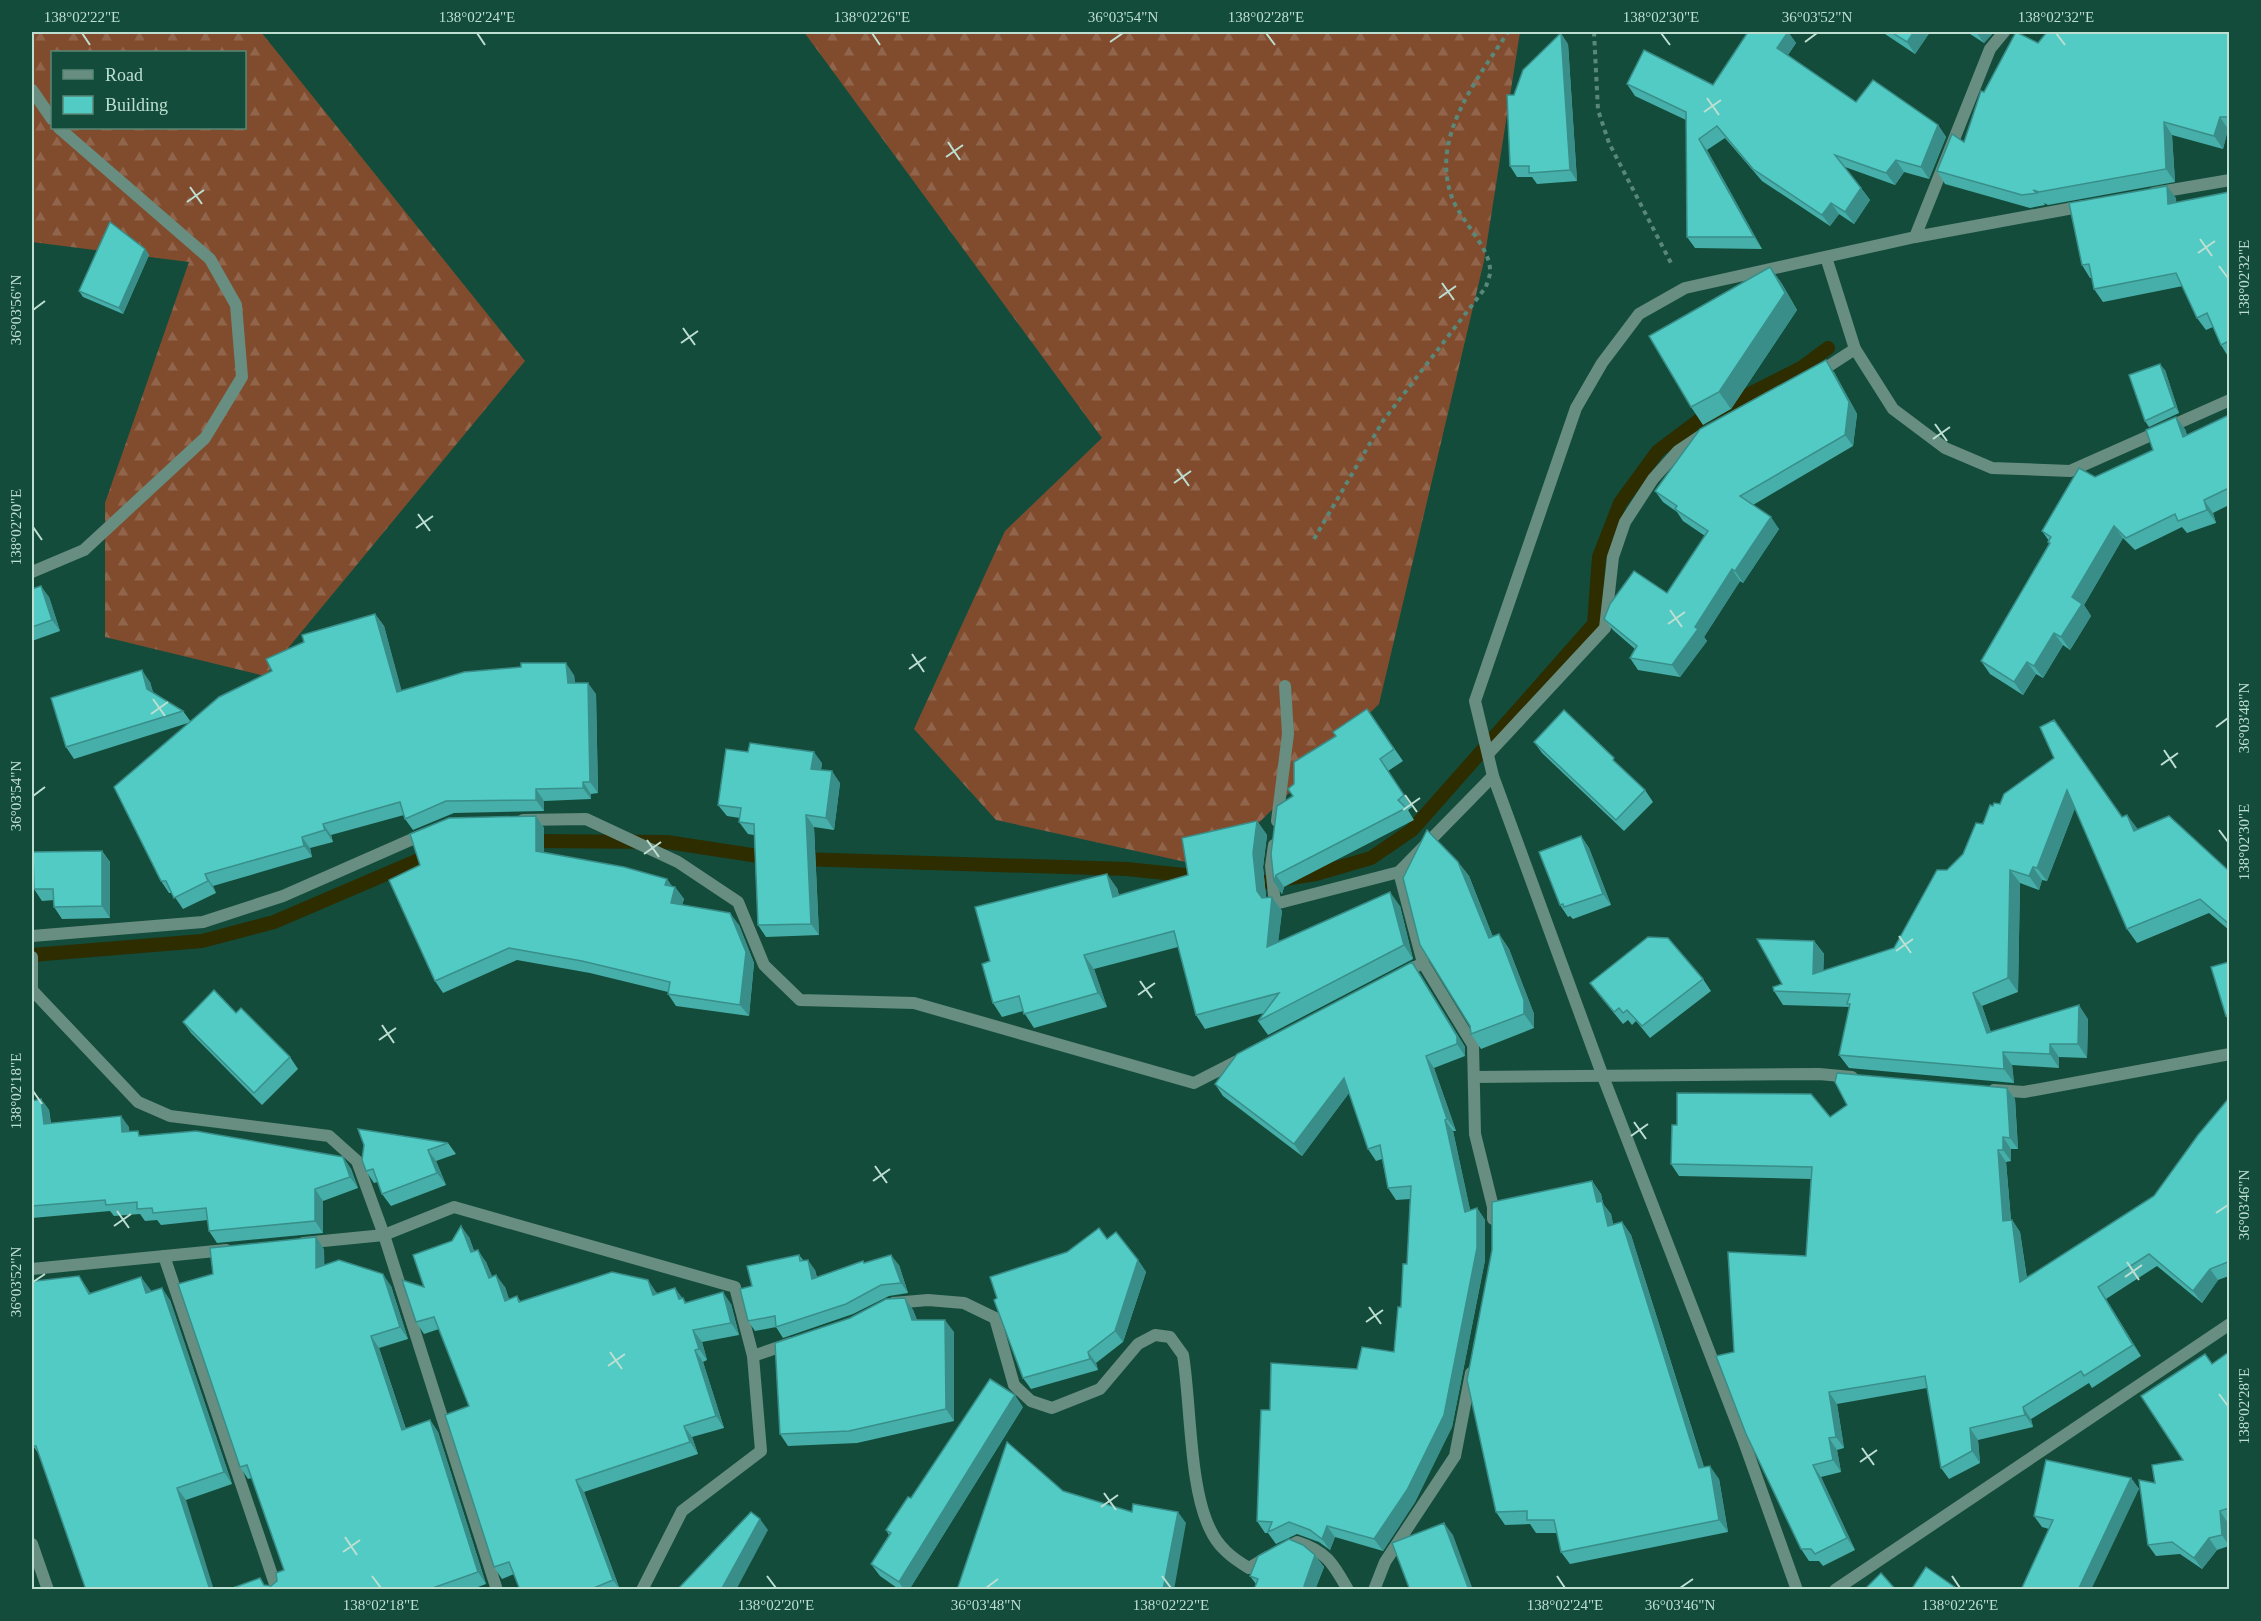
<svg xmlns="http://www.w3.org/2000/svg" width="2261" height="1621" font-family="'Times New Roman',serif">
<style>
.forest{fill:url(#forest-firs);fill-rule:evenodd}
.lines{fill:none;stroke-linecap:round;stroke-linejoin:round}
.stream{stroke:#2d2d00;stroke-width:14}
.path{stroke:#598879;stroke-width:4;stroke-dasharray:4.5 4.5;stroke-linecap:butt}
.service{stroke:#678e80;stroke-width:12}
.minor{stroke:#678e80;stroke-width:12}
.wall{fill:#46afa9}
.shaded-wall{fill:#398e89}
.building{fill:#51cbc4;stroke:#398e89;stroke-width:1.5}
.ticks{fill:none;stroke:#bddfd2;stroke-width:2}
.neatline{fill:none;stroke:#bddfd2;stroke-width:2}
.ticks-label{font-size:15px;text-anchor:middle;fill:#bddfd2}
</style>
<defs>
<pattern id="forest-firs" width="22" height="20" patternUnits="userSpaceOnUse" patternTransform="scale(1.5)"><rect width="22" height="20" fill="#814c2e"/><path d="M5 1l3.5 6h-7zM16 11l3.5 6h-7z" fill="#91654b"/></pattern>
</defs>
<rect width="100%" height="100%" fill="#144c3b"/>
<!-- forest -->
<g class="forest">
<path d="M32,32h229l264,329 -260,315 -160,-39v-134l84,-241 -157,-20zM52,52h192v76h-192z"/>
<polygon points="804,32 1520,32 1484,261 1379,704 1213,868 996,820 914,729 1005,531 1102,438"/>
</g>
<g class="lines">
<!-- stream -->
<g class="stream">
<polyline points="528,841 667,842 771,858"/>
<polyline points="800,859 1127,869 1203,877"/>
<polyline points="1246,882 1261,883 1316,874 1371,858 1412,830 1594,624 1599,557 1620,503 1658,451 1702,418 1801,368 1828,348"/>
<polyline points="32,955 202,941 274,922 435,853"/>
</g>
<!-- path -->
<g class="path">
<polyline points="1594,32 1598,110 1609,143 1671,263"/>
<path d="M1314,539l69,-118 103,-134c1,-5 5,-12 4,-18 -1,-22 -29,-49 -37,-69 -25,-61 24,-120 55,-168"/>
</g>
<!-- service -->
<g class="service">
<polyline points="1818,373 1855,349"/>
<polyline points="1488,754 1605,628 1613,557 1625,522 1653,479 1678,451 1702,435"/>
<polyline points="1474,1077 1819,1074 1852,1077"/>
<polyline points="1994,1090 2024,1092 2230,1054"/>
</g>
<!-- minor -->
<g class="minor">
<polyline points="32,90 52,119"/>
<polyline points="2154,193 2230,180"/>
<polyline points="1915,237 1990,49 2004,32"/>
<polyline points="1826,257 1855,349 1893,409 1945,448 1992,468 2070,471 2230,400"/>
<polyline points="32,572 84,550 205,438 242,377 236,305 210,259 59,128"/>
<polyline points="1493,776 1399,872 1423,963 1473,1045 1475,1134 1493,1207 1493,1219"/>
<polyline points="523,820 586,819 678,862 738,902 764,965 800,1000 914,1003 1194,1083 1241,1059"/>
<polyline points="1277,821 1288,734 1285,686"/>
<polyline points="1274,845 1271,866 1275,904 1399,872"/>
<polyline points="32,936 203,922 283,896 424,834"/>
<polyline points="32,957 32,990 138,1102 170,1116 329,1136 357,1161 384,1235 497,1590"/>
<polyline points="1403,973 1423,963"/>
<polyline points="303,1243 384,1235 454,1207 735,1287 753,1356 761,1451 682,1511 642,1590"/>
<polyline points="164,1256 277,1590"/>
<polyline points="32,1269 226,1250"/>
<path d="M893,1303l35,-3 36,3 31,15 19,67 17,16 21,7 48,-19 38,-45 17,-9 15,2 13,18c8,49 6,132 27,174 8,18 22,29 39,39l18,-11"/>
<polyline points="753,1356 791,1343"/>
<polyline points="32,1544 48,1590"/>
<path d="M1283,1549l14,-7c29,9 36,21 51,48"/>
<polyline points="1374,1590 1385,1562 1455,1456 1471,1373"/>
<polyline points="1797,1590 1743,1439 1602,1074 1493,776 1475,701 1576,408 1602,363 1639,314 1685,288 1915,237 2084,206"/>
<polyline points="1835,1590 2230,1324"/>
</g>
</g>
<!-- wall -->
<g class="wall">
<polygon points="1788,32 1796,43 1788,55 1856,102 1938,125 1946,137 1929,179 1904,172 1895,185 1845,167 1870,200 1854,224 1839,214 1830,226 1762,181 1725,138 1707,150 1762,249 1695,248 1687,237 1686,120 1635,96 1627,84 1713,85"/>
<polygon points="1882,32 1930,32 1915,54"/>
<polygon points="1967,32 1994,32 1984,43"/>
<polygon points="2229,32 2229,129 2228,129 2223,149 2172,135 2175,182 2048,205 2044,203 2045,205 2030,208 1945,184 1937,171 1964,142 1984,92 2038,43"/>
<polygon points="1568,44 1577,181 1537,184 1532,177 1517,177 1510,166 1514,95"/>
<polygon points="2229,192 2229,358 2221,345 2213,327 2206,330 2197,318 2183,286 2103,302 2094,289 2092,278 2090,278 2082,265 2176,198 2176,203"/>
<polygon points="145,249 149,255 123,314 83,297 79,291"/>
<polygon points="1770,267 1782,284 1797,310 1731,409 1703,425 1691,407"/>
<polygon points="2165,370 2179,413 2149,427 2145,421"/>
<polygon points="1834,372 1857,414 1853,446 1753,505 1779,529 1743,583 1740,581 1704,637 1707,641 1680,677 1638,670 1630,658 1635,649 1613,630 1604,619 1667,593 1705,536 1683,521 1677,512 1663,502 1655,491"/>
<polygon points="2229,415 2229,505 2213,513 2216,523 2187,533 2182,527 2135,550 2123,538 2084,605 2091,616 2070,650 2063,645 2043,678 2036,674 2023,695 1990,674 1981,661 2049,544 2048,542 2049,541 2042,531 2095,477 2153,450 2185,429 2187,435"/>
<polygon points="32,589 49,597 60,631 32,641"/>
<polygon points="375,614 384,626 401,690 574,675 575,683 596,694 598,793 591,794 591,799 544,801 544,811 454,813 413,830 405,819 404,815 331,835 333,842 310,848 312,857 213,886 216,893 183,909 172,893 169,893 161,881 188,723 74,759 66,747 150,682 153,693 183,711 191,722 272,671"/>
<polygon points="1367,709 1403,761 1388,771 1412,807 1408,810 1414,820 1284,887 1282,894 1274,882 1293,796 1336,736"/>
<polygon points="1534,742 1621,768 1645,790 1653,802 1624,831 1542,753"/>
<polygon points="822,763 821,770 840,783 834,830 814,827 819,935 766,937 758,925 754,835 748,834 739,822 740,818 727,816 718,805"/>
<polygon points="2004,794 2122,817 2127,815 2137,830 2229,871 2229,930 2209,913 2137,943 2127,929 2075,808 2047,881 2042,880 2039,890 2020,883 2018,992 1982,1006 1991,1032 2088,1019 2087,1058 2059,1057 2059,1068 2012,1065 2014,1083 1849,1068 1839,1055 1850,1007 1783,1005 1774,991 1782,984 1814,941 1824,954 1823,971 1894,948 1947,870 1963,854 1993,806 2000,804"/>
<polygon points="536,816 544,828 544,853 667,879 672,887 675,887 684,899 682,905 739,925 754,963 749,1016 676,1006 668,994 668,992 590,973 517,960 443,993 435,981"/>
<polygon points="1257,821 1267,835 1263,867 1266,897 1272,897 1282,911 1278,941 1400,906 1413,959 1268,1035 1258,1021 1264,1013 1205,1029 1196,1015 1178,947 1094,969 1107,1007 1034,1028 1023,1011 1002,1017 993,1003 990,961 1117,888 1119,895 1188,875"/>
<polygon points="1581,836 1589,848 1611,905 1573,919 1570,916 1568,917 1560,905"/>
<polygon points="102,851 110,862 110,918 62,919 54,907 54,900 42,901 34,889"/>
<polygon points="1458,862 1469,876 1493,937 1499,934 1509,949 1534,1014 1534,1028 1481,1049 1471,1034"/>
<polygon points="2229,962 2229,1022 2226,1016"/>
<polygon points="1420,974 1465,1047 1465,1056 1434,1068 1456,1131 1453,1131 1470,1210 1477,1208 1485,1220 1485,1260 1452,1427 1415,1502 1383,1551 1335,1537 1330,1550 1319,1542 1297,1534 1276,1544 1268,1533 1265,1533 1257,1521 1270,1410 1394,1352 1407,1264 1410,1199 1396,1200 1388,1188 1382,1159 1376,1161 1368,1149 1349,1093 1302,1156 1223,1096 1215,1084"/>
<polygon points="1703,979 1711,991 1650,1038 1636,1021 1632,1025 1628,1020 1623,1024 1599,995 1590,983"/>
<polygon points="236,1013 290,1057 298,1069 262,1105 191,1033 183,1022"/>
<polygon points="2007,1088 2015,1099 2018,1149 2011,1149 2011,1161 2006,1162 2011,1220 2012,1220 2020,1232 2027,1278 2154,1196 2229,1098 2229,1276 2218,1280 2202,1303 2157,1266 2106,1299 2141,1356 2092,1388 2089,1383 2031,1419 2033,1427 1978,1440 1980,1463 1949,1479 1941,1468 1927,1388 1837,1404 1844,1448 1837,1450 1841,1472 1821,1477 1855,1550 1823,1566 1819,1561 1809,1561 1801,1549 1734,1352 1806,1256 1811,1179 1679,1176 1671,1164 1830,1117"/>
<polygon points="32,1096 33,1101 41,1099 49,1110 51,1123 129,1127 129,1131 142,1136 343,1157 351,1169 358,1188 323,1201 323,1233 217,1243 209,1231 208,1220 161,1225 157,1220 145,1221 140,1214 114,1216 110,1211 32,1218"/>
<polygon points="448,1143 456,1154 436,1161 446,1185 391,1206 382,1194 378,1182 374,1183 366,1171"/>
<polygon points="1592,1181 1601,1194 1603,1204 1611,1214 1613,1224 1622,1222 1631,1235 1704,1467 1719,1479 1728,1532 1570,1564 1561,1552 1557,1533 1536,1533 1530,1524 1505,1525 1496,1512"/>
<polygon points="469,1237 474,1251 486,1262 492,1277 505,1287 509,1299 517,1296 521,1302 656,1292 657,1293 682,1298 686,1302 731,1304 739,1335 702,1342 707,1360 703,1362 724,1428 692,1437 698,1454 584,1492 620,1590 520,1590 514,1574 502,1579 494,1567 469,1406 439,1329 424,1334 416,1322 424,1287"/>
<polygon points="1107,1239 1138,1260 1146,1272 1123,1342 1096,1363 1098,1370 1031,1389 1023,1378 997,1298"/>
<polygon points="324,1249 324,1265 391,1286 408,1339 379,1348 406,1429 430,1420 438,1432 486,1584 470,1590 227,1590 265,1585 271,1586 277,1581 284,1570 252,1478 248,1479 240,1467"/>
<polygon points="799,1255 803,1260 815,1270 817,1277 864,1263 899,1265 908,1293 889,1296 853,1314 783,1338 776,1327 755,1331 748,1321 752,1286"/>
<polygon points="79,1276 90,1293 150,1289 151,1292 170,1300 232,1484 186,1500 39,1454 33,1446"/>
<polygon points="905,1298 913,1310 917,1320 954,1332 954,1421 857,1443 788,1446 780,1434"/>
<polygon points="2229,1352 2229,1522 2228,1523 2229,1546 2217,1550 2202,1569 2180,1554 2156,1556 2148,1545 2155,1483 2183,1460 2213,1364"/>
<polygon points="1023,1407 909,1590 900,1590 880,1576 871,1564 889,1535 886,1530 911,1498"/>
<polygon points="2131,1478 2139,1489 2049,1529 2042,1527 2034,1516"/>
<polygon points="1315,1555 1324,1567 1315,1590 1254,1590 1256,1584 1250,1576"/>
</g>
<!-- shaded-wall -->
<g class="shaded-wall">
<polygon points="1788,32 1796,43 1785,59 1777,48"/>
<polygon points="1914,32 1930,32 1915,54 1907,42"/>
<polygon points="1976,32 1994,32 1984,43"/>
<polygon points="1561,33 1568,44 1577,181 1570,170"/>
<polygon points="2220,117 2228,129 2223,149 2214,136"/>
<polygon points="2164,122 2172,135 2175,182 2166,169"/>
<polygon points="1938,125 1946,137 1929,179 1921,167"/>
<polygon points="1699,139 1707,150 1762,249 1754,237"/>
<polygon points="1896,160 1904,172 1895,185 1886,173"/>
<polygon points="2167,186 2176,198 2177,217 2168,204"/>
<polygon points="1861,188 1870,200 1854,224 1845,212"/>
<polygon points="1831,203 1839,214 1830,226 1822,215"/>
<polygon points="145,249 149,255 123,314 119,308"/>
<polygon points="1770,267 1782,284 1797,310 1731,409 1719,392"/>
<polygon points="1826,360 1834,372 1857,414 1853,446 1845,435"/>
<polygon points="2160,364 2165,370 2179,413 2175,407"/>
<polygon points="2176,417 2185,429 2191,449 2183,437"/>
<polygon points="2204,500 2213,513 2216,523 2207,510"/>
<polygon points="1771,517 1779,529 1743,583 1735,571"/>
<polygon points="2114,526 2123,538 2084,605 2091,616 2070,650 2061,637 2072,597"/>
<polygon points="1732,569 1740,581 1704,637 1707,641 1680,677 1672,665 1695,627"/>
<polygon points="41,586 49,597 60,631 52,620"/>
<polygon points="375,614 384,626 405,703 397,692"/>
<polygon points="2054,633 2063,645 2043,678 2034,666"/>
<polygon points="2027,662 2036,674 2023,695 2014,682"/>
<polygon points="566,663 574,675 576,695 568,683"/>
<polygon points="142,670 150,682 156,701 147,689"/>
<polygon points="588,683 596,694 598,793 590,782"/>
<polygon points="814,752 822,763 819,780 811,769"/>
<polygon points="832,771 840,783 834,830 826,818"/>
<polygon points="583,782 591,794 591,799 583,788"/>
<polygon points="536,789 544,801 544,811 536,800"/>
<polygon points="2067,790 2077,803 2047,881 2037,868"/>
<polygon points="806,815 814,827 819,935 811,924"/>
<polygon points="2127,815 2137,828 2143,845 2134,831"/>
<polygon points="536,816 544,828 544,863 536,851"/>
<polygon points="1257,821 1267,835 1263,867 1267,905 1257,891 1253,853"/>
<polygon points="323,824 331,835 333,842 325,830"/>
<polygon points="1581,836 1589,848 1611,905 1603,894"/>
<polygon points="302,837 310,848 312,857 304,846"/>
<polygon points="102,851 110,862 110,918 102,906"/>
<polygon points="1458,862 1469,876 1499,953 1489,938"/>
<polygon points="2033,867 2042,880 2039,890 2029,876"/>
<polygon points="2010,870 2020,883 2018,992 2008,978"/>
<polygon points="205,874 213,886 216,893 208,881"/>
<polygon points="1107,874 1117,888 1123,911 1113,897"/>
<polygon points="1276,875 1284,887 1282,894 1274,882"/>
<polygon points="667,879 675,890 675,887 684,899 679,915 671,903 665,885"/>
<polygon points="1390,892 1400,906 1413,959 1404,945"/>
<polygon points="1272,897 1282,911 1276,961 1267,947"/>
<polygon points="730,913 739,925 754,963 749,1016 740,1005"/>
<polygon points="1499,934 1509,949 1534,1014 1534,1028 1524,1014"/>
<polygon points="1814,941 1824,954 1823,988 1813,974"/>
<polygon points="1084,955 1094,969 1107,1007 1098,993"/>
<polygon points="1412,962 1420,974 1465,1047 1465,1056 1457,1044"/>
<polygon points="1973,993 1982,1006 1996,1047 1987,1033"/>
<polygon points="2079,1005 2088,1019 2087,1058 2078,1044"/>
<polygon points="2050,1044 2059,1057 2059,1068 2050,1054"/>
<polygon points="2003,1052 2012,1065 2014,1083 2004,1069"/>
<polygon points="1426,1056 1434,1068 1456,1131 1447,1119"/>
<polygon points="1344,1078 1352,1089 1302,1156 1294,1144"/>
<polygon points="2007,1088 2015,1099 2018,1149 2010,1138"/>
<polygon points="41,1099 49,1110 52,1136 44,1124"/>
<polygon points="121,1116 129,1127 130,1144 122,1132"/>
<polygon points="1445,1120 1453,1131 1473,1223 1465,1212"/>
<polygon points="2003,1137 2011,1149 2011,1161 2003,1150"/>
<polygon points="428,1150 436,1161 446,1185 437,1173"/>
<polygon points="1998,1150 2006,1162 2012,1233 2003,1221"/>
<polygon points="343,1157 351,1169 358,1188 350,1177"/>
<polygon points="1592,1181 1601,1194 1603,1204 1611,1214 1616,1239 1608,1226 1597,1202"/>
<polygon points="315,1189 323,1201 323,1233 315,1221"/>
<polygon points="1477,1208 1485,1220 1485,1260 1452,1427 1415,1502 1383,1551 1374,1539"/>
<polygon points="2012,1220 2020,1232 2029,1294 2020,1282"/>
<polygon points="1622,1222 1631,1235 1708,1481 1699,1468"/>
<polygon points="461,1226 469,1237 479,1264 471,1252"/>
<polygon points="316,1237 324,1249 325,1279 316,1268"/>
<polygon points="478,1250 486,1262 498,1290 489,1278"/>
<polygon points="891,1255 899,1265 908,1293 901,1283"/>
<polygon points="808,1260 815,1270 819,1289 812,1279"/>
<polygon points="1138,1260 1146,1272 1123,1342 1115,1331"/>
<polygon points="2210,1269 2218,1280 2202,1303 2193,1291"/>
<polygon points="383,1274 391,1286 408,1339 400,1327"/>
<polygon points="496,1275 505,1287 513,1312 505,1301"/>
<polygon points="79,1276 87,1288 97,1306 89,1294"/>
<polygon points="141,1277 150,1289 155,1304 146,1293"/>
<polygon points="648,1280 656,1292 661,1306 653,1295"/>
<polygon points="2098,1287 2106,1299 2141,1356 2133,1345"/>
<polygon points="162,1288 170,1300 232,1484 224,1472"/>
<polygon points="675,1288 684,1300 679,1299"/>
<polygon points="723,1292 731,1304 739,1335 731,1323"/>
<polygon points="905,1298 913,1310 921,1331 912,1320"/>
<polygon points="945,1320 954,1332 954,1421 946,1409"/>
<polygon points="693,1330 702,1342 707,1360 699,1349"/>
<polygon points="371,1336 379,1348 410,1442 402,1430"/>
<polygon points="695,1350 703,1362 724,1428 716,1416"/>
<polygon points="1088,1352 1096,1363 1098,1370 1090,1359"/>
<polygon points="1829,1392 1837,1404 1844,1448 1836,1437"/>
<polygon points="1015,1395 1023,1407 909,1590 904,1590 899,1582"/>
<polygon points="2023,1407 2031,1419 2033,1427 2025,1415"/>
<polygon points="430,1420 438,1432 486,1584 478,1572"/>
<polygon points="684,1426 692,1437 698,1454 690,1442"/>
<polygon points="1970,1428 1978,1440 1980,1463 1972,1451"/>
<polygon points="1829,1438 1837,1450 1841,1472 1833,1460"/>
<polygon points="1813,1465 1821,1477 1855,1550 1847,1538"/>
<polygon points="1710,1466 1719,1479 1728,1532 1719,1520"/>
<polygon points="2131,1478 2139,1489 2091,1590 2078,1590"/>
<polygon points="576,1480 584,1492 620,1590 613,1580"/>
<polygon points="177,1488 186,1500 214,1590 210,1590"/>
<polygon points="2220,1511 2228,1523 2229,1546 2222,1535"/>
<polygon points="1178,1512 1186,1523 1174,1590 1163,1590"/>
<polygon points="760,1519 768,1530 736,1590 721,1590"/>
<polygon points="1444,1523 1453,1535 1473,1590 1469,1590"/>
<polygon points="1327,1526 1335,1537 1330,1550 1322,1539"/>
<polygon points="2209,1538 2217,1550 2202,1569 2194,1558"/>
<polygon points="1315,1555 1324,1567 1315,1590 1306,1590 1304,1586"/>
</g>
<!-- building -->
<g class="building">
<polygon points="1748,32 1788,32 1777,48 1856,102 1873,80 1938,125 1921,167 1896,160 1886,173 1835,155 1861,188 1845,212 1831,203 1822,215 1753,169 1717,126 1699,139 1754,237 1687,237 1686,112 1627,84 1644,50 1713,85"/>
<polygon points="1891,32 1914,32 1907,42"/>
<polygon points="2016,32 2038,43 2047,32 2229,32 2229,117 2220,117 2214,136 2164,122 2166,169 2039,192 2033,190 2037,193 2022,195 1937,171 1952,134 1964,142 1981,91 1984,92"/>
<polygon points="1561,33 1570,170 1529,173 1529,166 1510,166 1507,95 1514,95 1523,70"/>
<polygon points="2167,186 2168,204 2229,192 2229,341 2221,345 2207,313 2197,318 2176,273 2094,289 2089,264 2082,265 2069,203"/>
<polygon points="110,222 145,249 119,308 79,291"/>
<polygon points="1770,267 1785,293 1719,392 1691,407 1649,336"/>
<polygon points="1826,360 1849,402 1845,435 1740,496 1771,517 1735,571 1732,569 1695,627 1698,629 1672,665 1630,658 1637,646 1604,619 1610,604 1634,571 1667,593 1708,531 1675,509 1677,506 1655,491 1700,429"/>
<polygon points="2160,364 2175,407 2145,421 2129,375"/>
<polygon points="2229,415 2229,488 2204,500 2207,510 2178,521 2175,514 2126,538 2114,526 2072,597 2082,604 2061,637 2054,633 2034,666 2027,662 2014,682 1981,661 2050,543 2048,542 2051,537 2042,531 2079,468 2095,477 2153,450 2146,430 2176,417 2183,437"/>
<polygon points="41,586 52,620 32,627 32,589"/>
<polygon points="375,614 397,692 464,672 521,667 521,663 566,663 568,683 588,683 590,782 583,782 583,788 536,789 536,800 446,801 405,819 400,802 323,824 325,830 302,837 304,846 205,874 208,881 174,898 166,881 161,881 114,787 219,697 272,671 266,659 304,642 302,635"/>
<polygon points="142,670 147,689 183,711 66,747 51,698"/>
<polygon points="1367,709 1394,749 1380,759 1404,795 1398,800 1406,808 1276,875 1274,882 1271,854 1277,806 1293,796 1288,789 1294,784 1294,762 1336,736 1333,732"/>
<polygon points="1564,710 1614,758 1613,760 1645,790 1616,820 1534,742"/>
<polygon points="2054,720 2122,817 2127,815 2134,831 2169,816 2229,871 2229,924 2200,899 2127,929 2067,790 2037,868 2033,867 2029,876 2010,870 2008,978 1973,993 1987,1033 2079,1005 2078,1044 2050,1044 2050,1054 2003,1052 2004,1069 1839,1055 1850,1004 1847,1004 1850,994 1774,991 1773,987 1782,984 1757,939 1814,941 1813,974 1894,948 1937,870 1947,870 1963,854 1976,823 1983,824 1990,805 1993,806 1994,803 2000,804 2004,794 2054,758 2040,727"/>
<polygon points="750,743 814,752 811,769 832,771 826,818 806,815 811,924 758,925 754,824 739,822 741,808 718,805 726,749 748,752"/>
<polygon points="536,816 536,851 624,867 667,879 665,885 675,887 671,903 730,913 746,952 740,1005 668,994 670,982 582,961 509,948 435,981 389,880 420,865 410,834 449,818"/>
<polygon points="1257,821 1253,853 1257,891 1262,898 1272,897 1267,947 1390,892 1404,945 1258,1021 1279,993 1196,1015 1174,931 1084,955 1098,993 1024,1014 1019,996 993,1003 982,964 990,961 975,907 1107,874 1113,897 1188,875 1182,838"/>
<polygon points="1427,830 1458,862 1489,938 1499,934 1524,1000 1524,1014 1471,1034 1470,1026 1420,945 1403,878"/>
<polygon points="1581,836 1603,894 1564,907 1563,904 1560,905 1539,852"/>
<polygon points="102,851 102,906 54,907 53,889 34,889 33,852"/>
<polygon points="1648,937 1668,938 1703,979 1642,1026 1627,1010 1623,1013 1619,1008 1614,1012 1590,983"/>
<polygon points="1412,962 1457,1036 1457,1044 1426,1056 1447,1119 1445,1120 1465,1212 1477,1208 1477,1248 1444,1415 1407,1490 1374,1539 1327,1526 1322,1539 1310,1530 1289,1522 1268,1532 1272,1522 1257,1521 1261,1410 1270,1410 1271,1363 1357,1369 1362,1347 1394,1352 1398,1307 1401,1307 1403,1264 1407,1264 1411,1186 1388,1188 1380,1145 1368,1149 1344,1078 1294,1144 1215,1084 1237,1054"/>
<polygon points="2229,962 2229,1015 2226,1016 2211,967"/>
<polygon points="214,990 236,1013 241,1008 290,1057 254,1093 183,1022"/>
<polygon points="1837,1073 2007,1088 2010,1138 2003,1137 2003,1150 1998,1150 2003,1221 2012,1220 2020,1282 2154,1196 2198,1135 2229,1098 2229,1260 2228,1262 2210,1269 2193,1291 2149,1254 2098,1287 2133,1345 2084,1376 2081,1371 2023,1407 2025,1415 1970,1428 1972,1451 1941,1468 1925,1376 1829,1392 1836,1437 1829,1438 1833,1460 1813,1465 1847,1538 1815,1554 1811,1549 1801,1549 1746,1434 1716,1356 1734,1352 1728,1252 1806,1256 1812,1167 1671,1164 1672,1125 1677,1125 1677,1093 1811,1094 1830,1117 1847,1105 1835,1082"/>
<polygon points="41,1099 44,1124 121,1116 122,1132 138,1131 139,1136 196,1131 343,1157 350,1177 315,1189 315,1221 209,1231 206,1208 153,1213 152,1208 137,1209 137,1202 106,1205 105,1200 32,1206 32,1101"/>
<polygon points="358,1129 448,1143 428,1150 437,1173 382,1194 373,1169 366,1171 362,1160 364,1145"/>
<polygon points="1592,1181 1597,1202 1602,1201 1608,1226 1622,1222 1699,1468 1710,1466 1719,1520 1561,1552 1554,1520 1527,1520 1527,1511 1496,1512 1467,1380 1492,1250 1492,1202"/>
<polygon points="461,1226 471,1252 478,1250 489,1278 496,1275 505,1301 517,1296 519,1302 612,1272 648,1280 653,1295 675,1288 679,1299 683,1298 685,1303 723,1292 731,1323 693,1330 699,1349 695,1350 716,1416 684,1426 690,1442 576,1480 613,1580 589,1590 520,1590 509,1562 494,1567 445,1415 469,1406 434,1317 416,1322 402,1280 424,1287 413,1255 452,1241"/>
<polygon points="1099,1228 1107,1239 1116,1232 1138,1260 1115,1331 1088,1352 1090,1359 1023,1378 994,1300 997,1298 990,1277 1067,1252"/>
<polygon points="316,1237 316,1268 339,1260 383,1274 400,1327 371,1336 402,1430 430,1420 478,1572 427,1590 227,1590 260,1578 264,1585 271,1586 277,1581 276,1573 284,1570 247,1465 240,1467 178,1284 213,1274 210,1248"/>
<polygon points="799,1255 800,1261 808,1260 812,1279 863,1261 864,1263 891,1255 901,1283 881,1285 846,1304 776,1327 775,1316 748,1321 740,1289 752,1286 747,1266"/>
<polygon points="79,1276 89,1294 141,1277 146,1293 162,1288 224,1472 177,1488 210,1590 86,1590 36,1446 33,1446 32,1441 32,1282 36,1281"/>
<polygon points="905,1298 912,1320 945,1320 946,1409 849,1431 780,1434 775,1343 850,1318 886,1299"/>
<polygon points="2229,1352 2229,1508 2220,1511 2222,1535 2209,1538 2194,1558 2172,1542 2148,1545 2139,1480 2155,1483 2152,1465 2183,1460 2141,1396 2205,1354 2212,1364"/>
<polygon points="990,1379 1015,1395 899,1582 871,1564 891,1533 886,1530 908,1497 911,1498"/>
<polygon points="1007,1442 1063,1491 1132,1512 1133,1504 1178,1512 1163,1590 957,1590"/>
<polygon points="2046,1460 2131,1478 2078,1590 2021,1590 2053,1520 2034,1516"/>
<polygon points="751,1512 760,1519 721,1590 677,1590"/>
<polygon points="1444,1523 1469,1590 1410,1590 1392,1543"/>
<polygon points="1289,1539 1303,1545 1315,1555 1304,1586 1307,1587 1306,1590 1254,1590 1258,1579 1250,1576 1258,1556"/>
<polygon points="1926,1567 1959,1590 1911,1590"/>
<polygon points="1881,1573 1896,1590 1864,1590"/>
</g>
<!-- ticks -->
<path class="ticks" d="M82,33l8,12M477,33l8,12M872,33l8,12M1266,33l9,12M1661,33l9,12M2056,33l9,12M1110,42l13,-9M1805,42l12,-9M1707,98l12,17M1704,112l17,-12M948,142l12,18M946,157l17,-12M190,187l12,17M187,202l17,-12M2200,239l12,17M2198,253l17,-12M2219,266l9,12M1442,283l12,17M1439,298l17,-12M33,310l12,-9M683,328l12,17M681,343l17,-12M1935,424l12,17M1933,439l17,-12M1177,469l12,17M1174,483l17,-12M418,514l12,17M33,527l9,13M416,528l17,-12M1670,610l12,17M1668,624l17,-12M912,654l12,18M909,669l17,-12M153,699l12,17M151,714l17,-12M2216,727l12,-9M2164,750l12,18M2161,765l17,-12M1405,795l12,17M33,796l12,-9M1403,810l17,-12M2219,830l9,12M647,840l12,17M644,854l17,-12M1899,936l12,17M1896,951l17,-12M1140,981l12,17M1138,995l17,-12M382,1025l12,18M379,1040l17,-12M33,1091l9,13M1634,1122l12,17M1631,1136l17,-12M875,1166l12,17M873,1181l17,-12M117,1211l12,17M2216,1213l12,-8M114,1226l17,-12M2127,1262l12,18M2125,1277l17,-12M33,1282l12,-8M1369,1307l12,17M1366,1322l17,-12M610,1352l12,17M608,1366l17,-12M2219,1394l9,12M1862,1448l12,17M1860,1462l17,-12M1104,1493l12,17M1101,1507l17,-12M345,1537l12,18M343,1552l17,-12M372,1576l9,12M767,1576l9,12M1162,1576l9,12M1557,1576l8,12M1952,1576l8,12M986,1588l12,-9M1680,1588l13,-9"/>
<!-- border -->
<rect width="2261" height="1621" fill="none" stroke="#144c3b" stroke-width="66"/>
<!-- legend -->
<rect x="51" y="51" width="195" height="78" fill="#144c3b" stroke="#588777" stroke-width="1.5"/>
<rect x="63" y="70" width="30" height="9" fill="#678e80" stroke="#588777" stroke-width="1.5"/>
<text x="105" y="81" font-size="18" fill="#bddfd2">Road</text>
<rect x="63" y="96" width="30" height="18" fill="#51cbc4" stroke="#588777" stroke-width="1.5"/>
<text x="105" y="111" font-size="18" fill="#bddfd2">Building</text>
<rect x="33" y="33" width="2195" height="1555" class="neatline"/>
<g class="ticks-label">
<text x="82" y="22">138°02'22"E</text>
<text x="477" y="22">138°02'24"E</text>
<text x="872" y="22">138°02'26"E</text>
<text x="1123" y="22">36°03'54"N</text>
<text x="1266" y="22">138°02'28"E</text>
<text x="1661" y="22">138°02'30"E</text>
<text x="1817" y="22">36°03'52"N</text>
<text x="2056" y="22">138°02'32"E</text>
<text transform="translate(2244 278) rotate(-90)" y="5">138°02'32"E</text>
<text transform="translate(16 310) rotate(-90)" y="5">36°03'56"N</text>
<text transform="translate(16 527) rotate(-90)" y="5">138°02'20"E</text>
<text transform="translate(2244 718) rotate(-90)" y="5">36°03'48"N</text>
<text transform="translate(16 796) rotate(-90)" y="5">36°03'54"N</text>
<text transform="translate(2244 842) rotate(-90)" y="5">138°02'30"E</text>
<text transform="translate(16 1091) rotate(-90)" y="5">138°02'18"E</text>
<text transform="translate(2244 1205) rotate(-90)" y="5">36°03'46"N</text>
<text transform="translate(16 1282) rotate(-90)" y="5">36°03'52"N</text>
<text transform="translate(2244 1406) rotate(-90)" y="5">138°02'28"E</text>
<text x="381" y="1610">138°02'18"E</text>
<text x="776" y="1610">138°02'20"E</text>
<text x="986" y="1610">36°03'48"N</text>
<text x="1171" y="1610">138°02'22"E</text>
<text x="1565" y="1610">138°02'24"E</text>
<text x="1680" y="1610">36°03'46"N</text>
<text x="1960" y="1610">138°02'26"E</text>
</g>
</svg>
